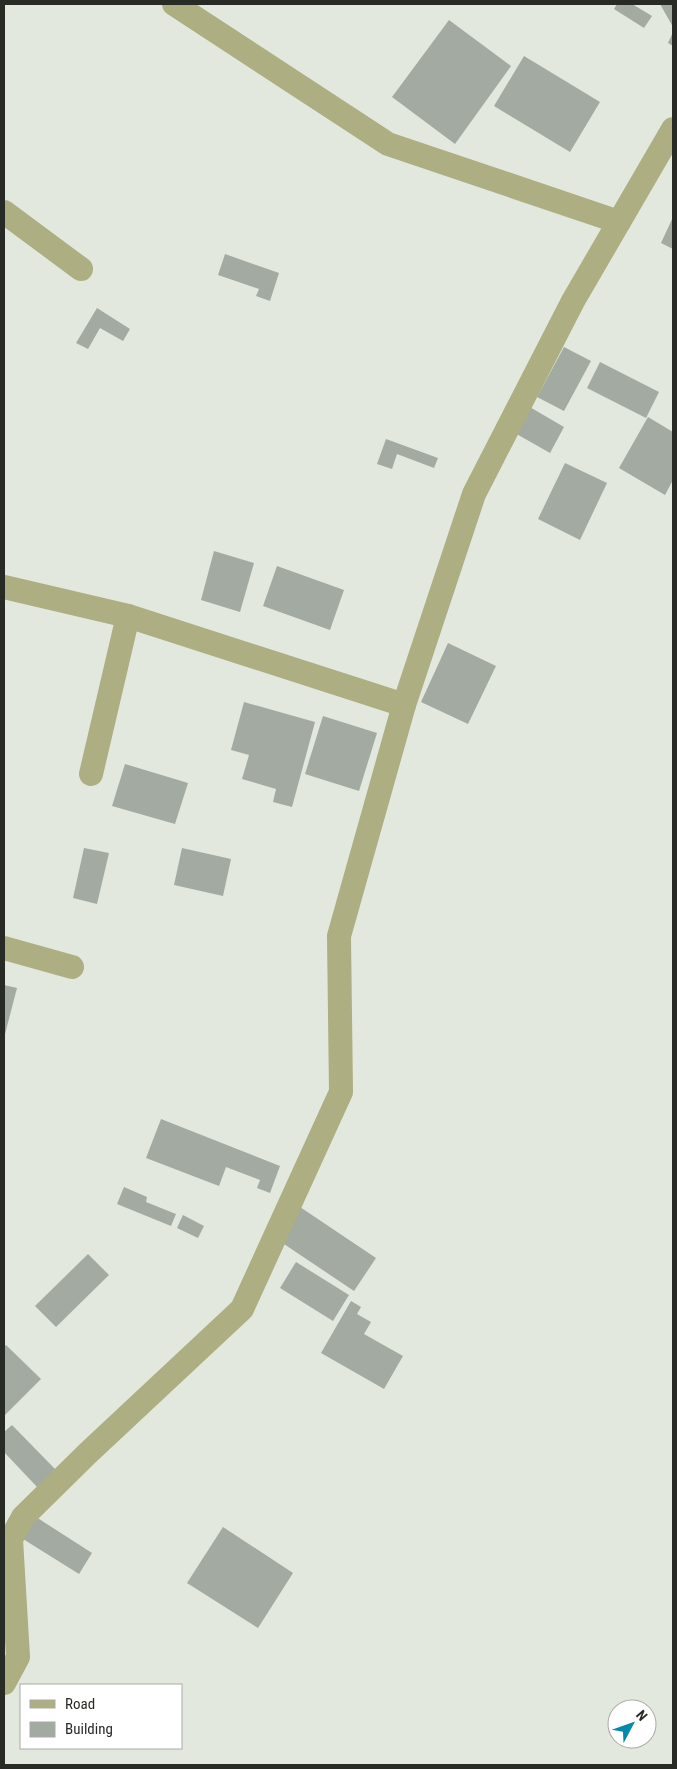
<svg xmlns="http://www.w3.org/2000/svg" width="677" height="1769" font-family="'Roboto Condensed',sans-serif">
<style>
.building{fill:#a2aaa2}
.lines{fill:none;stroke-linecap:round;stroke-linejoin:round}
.minor{stroke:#adae82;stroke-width:24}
</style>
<rect width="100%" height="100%" fill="#e3e8de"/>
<!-- building -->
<g class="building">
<polygon points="617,4 632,4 652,16 644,28 614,9"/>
<polygon points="660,4 673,4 673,27"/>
<polygon points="449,20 511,66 455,144 392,97"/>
<polygon points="673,32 673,46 668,43"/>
<polygon points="524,56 600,102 570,152 494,106"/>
<polygon points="673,217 673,249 661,243"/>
<polygon points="225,254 279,273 270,301 256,296 259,289 218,275"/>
<polygon points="97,308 130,329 123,341 100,328 88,349 76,343"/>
<polygon points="564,347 591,361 564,411 537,397"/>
<polygon points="600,362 659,392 646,418 587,388"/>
<polygon points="528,406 564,427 550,453 513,432"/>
<polygon points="648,417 673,432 673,480 665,495 619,468"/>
<polygon points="386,439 438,458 434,468 397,454 392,469 377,464"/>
<polygon points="565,463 607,483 580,540 538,519"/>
<polygon points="214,551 254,563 240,612 201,600"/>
<polygon points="277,566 344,590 330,630 263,606"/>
<polygon points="448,643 496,666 468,724 421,702"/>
<polygon points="244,702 315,722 292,807 273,802 276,789 242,779 249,755 231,750"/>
<polygon points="323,716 377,733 359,791 305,774"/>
<polygon points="125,764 188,783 175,824 112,806"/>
<polygon points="84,848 109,853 97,904 73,898"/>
<polygon points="182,848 231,859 223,896 174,885"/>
<polygon points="4,985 17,988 4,1038"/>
<polygon points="161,1119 280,1166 270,1193 257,1188 260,1180 226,1167 219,1186 146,1158"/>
<polygon points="124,1187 147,1197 146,1202 176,1214 171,1226 117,1204"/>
<polygon points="297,1205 376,1258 354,1291 275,1238"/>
<polygon points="183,1215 204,1226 198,1238 177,1228"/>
<polygon points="88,1254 109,1275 56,1327 35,1306"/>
<polygon points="296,1262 349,1295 333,1321 280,1288"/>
<polygon points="351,1301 361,1307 357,1314 371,1322 364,1334 403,1356 384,1389 321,1353"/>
<polygon points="6,1345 41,1379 4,1416 4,1347"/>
<polygon points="12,1425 56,1470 38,1488 4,1452 4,1432"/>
<polygon points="36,1517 92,1553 79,1574 23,1539"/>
<polygon points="223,1527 293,1573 258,1628 187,1583"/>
</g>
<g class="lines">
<!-- minor -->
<g class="minor">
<polyline points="174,4 388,144 619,222"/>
<polyline points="4,212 81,269"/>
<polyline points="4,587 128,616 404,705"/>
<polyline points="91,774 128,616"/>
<polyline points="4,948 72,967"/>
<polyline points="4,1683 18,1657 11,1539 23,1517 88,1453 242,1309 341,1092 339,936 404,705 474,494 573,301 673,129"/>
</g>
</g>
<!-- border -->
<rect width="677" height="1769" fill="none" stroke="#282a26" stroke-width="10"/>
<!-- legend -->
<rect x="20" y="1684" width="162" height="65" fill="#ffffff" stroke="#a9aaa8"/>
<rect x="30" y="1700" width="25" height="8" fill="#adae82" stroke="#a9aaa8"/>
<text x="65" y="1709" font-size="15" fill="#282a26">Road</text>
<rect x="30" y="1722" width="25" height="15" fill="#a2aaa2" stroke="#a9aaa8"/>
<text x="65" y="1734" font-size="15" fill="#282a26">Building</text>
<!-- north arrow -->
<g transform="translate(632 1724) rotate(49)"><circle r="24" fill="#ffffff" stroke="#a9aaa8"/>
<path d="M0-4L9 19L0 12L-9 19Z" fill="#0389aa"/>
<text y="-8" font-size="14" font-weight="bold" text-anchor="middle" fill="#282a26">N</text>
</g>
</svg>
